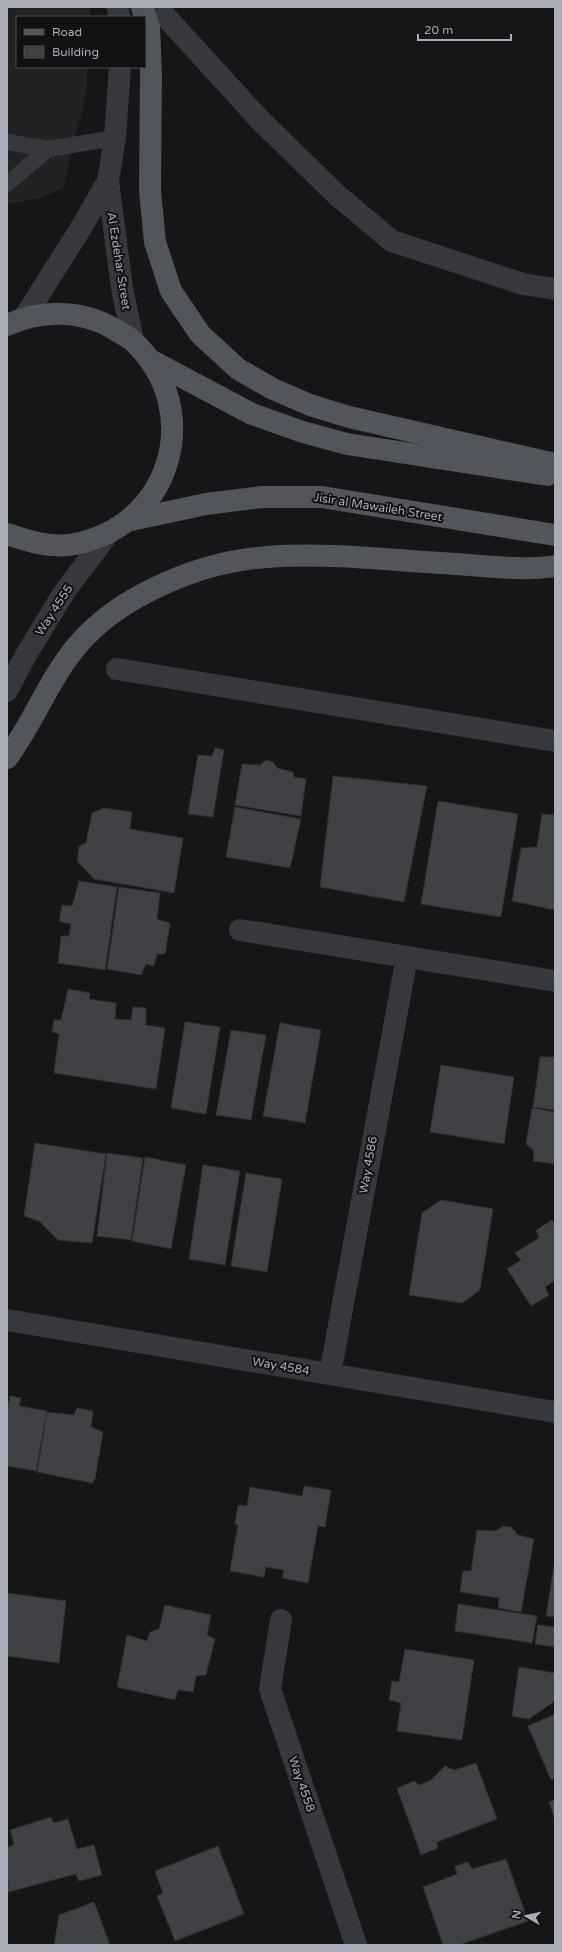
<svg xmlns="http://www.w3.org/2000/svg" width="562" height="1952" font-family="'Varela Round',sans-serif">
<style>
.built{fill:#222225}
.building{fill:#404145;stroke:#303034}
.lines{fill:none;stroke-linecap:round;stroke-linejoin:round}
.service{stroke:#37383d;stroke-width:16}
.minor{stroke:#37383d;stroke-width:22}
.tertiary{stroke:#37383d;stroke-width:22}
.primary{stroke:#53555c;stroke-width:22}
.labels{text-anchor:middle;stroke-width:4;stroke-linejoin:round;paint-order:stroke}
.street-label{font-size:12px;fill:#a8adb8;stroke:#111113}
</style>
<rect width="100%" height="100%" fill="#161618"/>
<!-- built -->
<polygon class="built" points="7,7 90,7 90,17 17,17 17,67 87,67 87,90 63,188 42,198 7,204"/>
<!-- building -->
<g class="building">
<polygon points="215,748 224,750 213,817 188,814 198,755 212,756"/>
<polygon points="266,760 273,762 277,768 293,772 294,777 306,779 301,816 235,805 242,764 260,765"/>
<polygon points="333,776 427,786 404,902 320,887"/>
<polygon points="438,801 518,814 501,917 421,904"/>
<polygon points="235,807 301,819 290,868 226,857"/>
<polygon points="104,808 132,812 130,829 183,838 174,893 94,879 77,861 79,846 86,843 92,813"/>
<polygon points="542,814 555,815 555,910 512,901 521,848 537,847"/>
<polygon points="79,881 117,887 105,970 58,963 61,936 69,936 71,924 59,921 62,905 72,906"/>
<polygon points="119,887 160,893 157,919 170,923 165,954 157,954 154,966 146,964 141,975 107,969"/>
<polygon points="68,989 90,993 89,999 116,1003 115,1019 131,1020 133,1007 146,1008 146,1025 165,1028 156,1089 54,1073 59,1034 52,1032 54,1020 61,1020"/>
<polygon points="185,1022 220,1027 206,1114 171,1108"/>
<polygon points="280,1023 321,1030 305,1123 263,1116"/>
<polygon points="231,1030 266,1035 251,1120 216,1115"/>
<polygon points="540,1057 555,1057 555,1110 533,1107"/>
<polygon points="441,1065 514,1077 504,1144 430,1132"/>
<polygon points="532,1108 555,1112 555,1164 533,1161 534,1151 526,1144"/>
<polygon points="35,1143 106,1154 92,1243 58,1240 41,1223 41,1222 24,1216"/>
<polygon points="107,1153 143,1158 131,1240 97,1236"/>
<polygon points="145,1157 186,1165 171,1249 132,1241"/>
<polygon points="203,1165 240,1171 225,1265 189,1259"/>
<polygon points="246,1173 282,1179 267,1272 231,1266"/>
<polygon points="441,1200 493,1209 480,1290 462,1303 409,1295 422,1213"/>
<polygon points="552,1220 555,1224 555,1280 545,1287 549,1295 531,1306 507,1269 521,1260 515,1253 539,1238 536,1230"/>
<polygon points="10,1396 21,1398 19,1406 47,1411 36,1471 7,1466 7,1412"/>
<polygon points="77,1408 93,1411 91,1427 103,1432 95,1479 92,1483 37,1472 47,1412 74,1415"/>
<polygon points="304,1486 331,1490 325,1527 318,1526 308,1583 282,1578 284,1570 266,1567 264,1577 230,1571 238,1525 235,1524 238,1505 247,1506 250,1487 302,1496"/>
<polygon points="504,1526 511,1527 518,1535 534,1539 521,1612 498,1608 499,1598 460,1592 463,1571 471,1571 477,1530 495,1531"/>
<polygon points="555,1559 555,1617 546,1616"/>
<polygon points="7,1593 66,1601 59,1663 7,1656"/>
<polygon points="458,1604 537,1616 532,1643 455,1631"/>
<polygon points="165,1605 211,1615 207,1635 215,1639 206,1675 196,1676 193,1692 178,1690 175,1700 117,1687 127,1635 147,1641 150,1632 159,1629"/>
<polygon points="538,1625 555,1627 555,1647 535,1644"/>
<polygon points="405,1649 474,1660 462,1740 397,1731 401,1703 389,1700 392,1681 399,1682"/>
<polygon points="519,1667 555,1673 555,1701 529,1719 512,1716"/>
<polygon points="555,1714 555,1778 551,1780 528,1726"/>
<polygon points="476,1763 497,1819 437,1842 438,1848 421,1855 397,1788 414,1781 419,1785 431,1780 445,1766 454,1770"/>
<polygon points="555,1800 555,1820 549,1802"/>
<polygon points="51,1817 54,1823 68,1819 77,1849 94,1845 102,1875 79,1881 76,1874 8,1892 7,1848 14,1844 10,1830"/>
<polygon points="218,1846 244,1914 175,1941 157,1896 163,1893 155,1871"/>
<polygon points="506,1859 528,1921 459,1945 443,1945 423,1887 457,1874 455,1866 468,1862 472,1869"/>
<polygon points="94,1902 110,1945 54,1945 59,1915"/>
</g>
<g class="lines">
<!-- service -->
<g class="service">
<polyline points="7,142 48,149 115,138"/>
<polyline points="7,184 48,149"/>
</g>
<!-- minor -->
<g class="minor">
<polyline points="157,7 261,121 338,196 392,241 523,284 555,289"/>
<polyline points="240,930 555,981"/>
<polyline points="330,1374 407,957"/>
<polyline points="281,1620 270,1689 356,1945"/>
</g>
<!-- tertiary -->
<g class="tertiary">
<polyline points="118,7 119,17"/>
<polyline points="120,67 115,138 108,181 122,288 133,341"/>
<polyline points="24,318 81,228 108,181"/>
<polyline points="117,669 555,741"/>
<polyline points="7,691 27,653 65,591 108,534"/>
<polyline points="7,1320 555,1412"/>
</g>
<!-- primary -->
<g class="primary">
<polyline points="142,7 149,27 151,75 150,191 155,242 171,291 200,334 238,369 273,389 310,405 349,417 555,464"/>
<path d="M7,325c34,-15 74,-16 107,4 6,4 15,8 20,13 71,68 38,183 -59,202 -23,5 -47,-3 -68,-10"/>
<polyline points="152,361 252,414 303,432 347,444 548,475"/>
<polyline points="131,520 206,504 262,497 322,497 555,535"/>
<path d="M7,758c26,-35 41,-77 69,-111 43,-52 126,-86 192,-90 61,-5 127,4 188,7 33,2 67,7 99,2"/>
</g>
</g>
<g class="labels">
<!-- street labels -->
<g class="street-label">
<text transform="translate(119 261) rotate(81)" y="4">Al Ezdehar Street</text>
<text transform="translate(378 507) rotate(9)" y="4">Jisir al Mawaileh Street</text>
<text transform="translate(54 610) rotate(-57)" y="4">Way 4555</text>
<text transform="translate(368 1165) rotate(-80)" y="4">Way 4586</text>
<text transform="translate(281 1366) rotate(10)" y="4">Way 4584</text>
<text transform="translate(302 1784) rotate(71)" y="4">Way 4558</text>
</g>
</g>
<!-- border -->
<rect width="562" height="1952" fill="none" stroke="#a8adb8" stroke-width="16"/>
<!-- legend -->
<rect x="16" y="16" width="130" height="52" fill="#111113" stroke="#4d4f55"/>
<rect x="24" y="29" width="20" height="6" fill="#53555c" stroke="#4d4f55"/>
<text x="52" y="36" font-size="12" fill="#a8adb8">Road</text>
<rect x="24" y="46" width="20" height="12" fill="#404145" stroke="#4d4f55"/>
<text x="52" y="56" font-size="12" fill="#a8adb8">Building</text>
<!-- north arrow -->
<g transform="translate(526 1916) rotate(279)" stroke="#111113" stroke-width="3" paint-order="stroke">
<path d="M0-3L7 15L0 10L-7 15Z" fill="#a8adb8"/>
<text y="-6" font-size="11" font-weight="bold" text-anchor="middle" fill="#a8adb8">N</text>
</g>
<!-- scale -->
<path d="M418 34v6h93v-6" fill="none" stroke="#a8adb8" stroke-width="2"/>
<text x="424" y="34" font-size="12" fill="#a8adb8" stroke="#111113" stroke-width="3" paint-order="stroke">20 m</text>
</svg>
